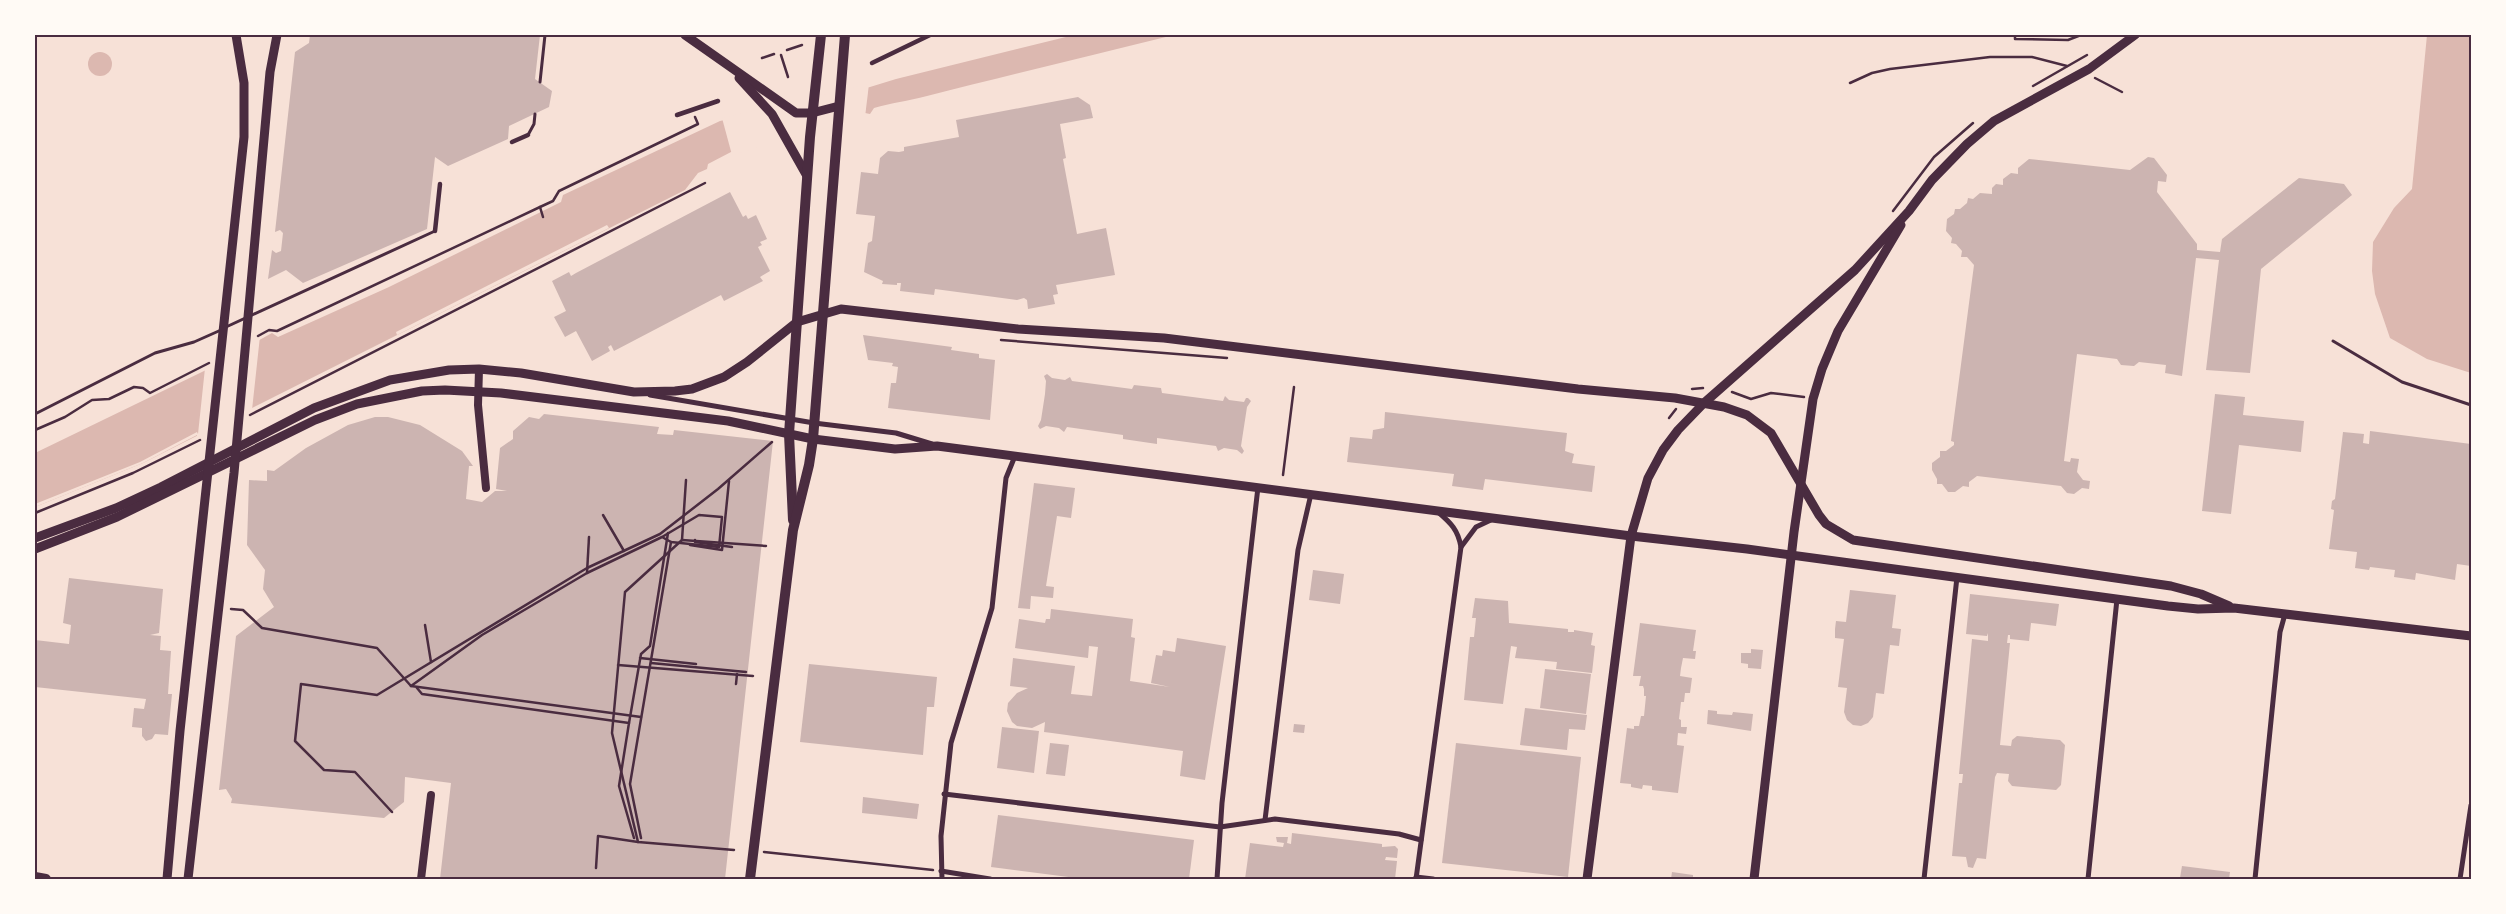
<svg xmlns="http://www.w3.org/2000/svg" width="2506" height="914" font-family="'Times New Roman',serif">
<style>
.water{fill:#dcb8b0}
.pier{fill:#f7e1d7}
.building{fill:#ccb4b1}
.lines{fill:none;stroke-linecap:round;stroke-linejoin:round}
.path{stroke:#4a2c40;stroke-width:2.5}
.service{stroke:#4a2c40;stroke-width:3}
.pedestrian{stroke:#4a2c40;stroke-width:4.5}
.minor{stroke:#4a2c40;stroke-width:5}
.tertiary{stroke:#4a2c40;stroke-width:8}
.secondary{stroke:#4a2c40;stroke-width:9}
.primary{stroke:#4a2c40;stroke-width:10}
.neatline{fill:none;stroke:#4a2c40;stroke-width:2}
</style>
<rect width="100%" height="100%" fill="#f7e1d7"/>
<!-- water -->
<g class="water">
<path d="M1074,35h100c-80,20 -166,40 -247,61 -19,5 -36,7 -53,12l-4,6 -5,-1 -134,39 -23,12 -1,5 -9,4 -13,17 -542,273 -108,44v-54l169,-82 68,-38 6,4 111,-50 172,-85 2,-7 157,-74 150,-34 26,-8z"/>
<polygon points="2427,35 2471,35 2471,373 2427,359 2390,338 2375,294 2372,271 2373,242 2394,208 2412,189"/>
<circle cx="100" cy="64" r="12"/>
</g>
<!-- pier -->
<g class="pier">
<polygon points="869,84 865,117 732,155 722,118"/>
<polygon points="607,225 609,228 397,335 396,332"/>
<polygon points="260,336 252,410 197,437 197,435 143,463 35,507 35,504 140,462 197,432 198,434 205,368"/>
</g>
<!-- building -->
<g class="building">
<polygon points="310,35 540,35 535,79 552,91 549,107 509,126 508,139 448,166 435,157 427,229 303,283 286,270 268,279 272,250 276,253 281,251 283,233 280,230 275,232 295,52 309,43"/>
<polygon points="1078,97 1090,105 1093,118 1060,124 1066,158 1063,159 1077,234 1106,228 1115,275 1056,285 1058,294 1053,295 1055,304 1028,309 1027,300 1024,298 1017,300 935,289 934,295 900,291 901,283 897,283 897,285 882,284 883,281 864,272 868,243 872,241 875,216 856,214 861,172 878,174 880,158 888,151 899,152 904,151 904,147 959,137 956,120"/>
<polygon points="2148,157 2154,158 2167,175 2166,182 2158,181 2157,192 2197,244 2197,250 2220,252 2222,239 2299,178 2344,184 2352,195 2261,269 2250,373 2206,370 2219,260 2196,258 2182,376 2165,373 2166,365 2139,362 2134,366 2121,365 2117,359 2077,354 2064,461 2070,462 2071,458 2079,459 2077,472 2083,480 2090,481 2089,489 2082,488 2074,494 2067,493 2061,486 1977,476 1969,482 1969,487 1963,486 1955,492 1948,492 1942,484 1937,484 1937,479 1932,470 1932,463 1940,457 1940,451 1946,451 1954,445 1954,442 1951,441 1974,265 1967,257 1961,257 1962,251 1956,244 1951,243 1952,238 1946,231 1947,219 1954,214 1955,209 1960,209 1967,203 1968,198 1973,199 1980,193 1992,194 1992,188 1996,184 2003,185 2003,179 2011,173 2018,174 2018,168 2029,159 2130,170"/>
<polygon points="730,192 743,217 746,215 748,219 756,215 767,239 760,242 762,245 758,247 770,271 760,277 763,281 724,301 721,295 614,351 611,345 608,347 610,351 592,361 576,331 565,337 554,317 566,311 552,281 569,272 571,276 576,273"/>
<polygon points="863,335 952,347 951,350 979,354 979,358 995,360 990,420 888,408 891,383 896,383 898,367 892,366 893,363 868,360"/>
<polygon points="1047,374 1052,378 1065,380 1070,377 1072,381 1132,389 1134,385 1161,388 1162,393 1223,401 1225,396 1229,400 1244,402 1246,398 1248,398 1251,401 1247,407 1241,446 1244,451 1242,454 1237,450 1224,448 1218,451 1216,446 1157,438 1157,444 1123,439 1123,435 1067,427 1064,432 1059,428 1046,426 1040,429 1038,426 1041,420 1045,394 1046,381 1044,376"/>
<polygon points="2215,394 2245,397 2243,415 2304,421 2301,452 2239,445 2231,514 2202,511"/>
<polygon points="1385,412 1567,433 1565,451 1574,454 1572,463 1595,466 1592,492 1485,479 1483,490 1452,486 1454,474 1347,462 1350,437 1372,439 1373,430 1384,428"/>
<polygon points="544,414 659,427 657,434 673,435 674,430 773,441 725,879 440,879 451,783 405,777 404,802 384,818 231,803 232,799 226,789 219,790 236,636 274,607 263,589 265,570 247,545 249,480 267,481 267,470 274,471 306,448 348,425 375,417 388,417 420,425 462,451 473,466 469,466 466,499 482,502 495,491 507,491 496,489 500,448 513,439 513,431 529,417 539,419"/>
<polygon points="2370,431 2471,444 2471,566 2457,564 2455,580 2416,573 2415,580 2394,577 2395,570 2370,567 2369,570 2355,568 2357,552 2329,549 2334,510 2331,509 2332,501 2335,499 2343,432 2364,434 2363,443 2369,444"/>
<polygon points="1034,483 1075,488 1071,518 1057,516 1046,586 1054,587 1053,598 1031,596 1030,609 1018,608"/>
<polygon points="1313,570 1344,574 1340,604 1309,600"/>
<polygon points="69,578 163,589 159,633 150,635 161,636 160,650 171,651 168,694 172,694 168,735 155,734 152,739 146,741 142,736 142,728 132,727 134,708 144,709 146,699 35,687 35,640 69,644 71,625 63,623"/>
<polygon points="1850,590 1896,595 1892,628 1901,629 1899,646 1890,645 1884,694 1876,693 1873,717 1868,723 1861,726 1853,725 1847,720 1844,712 1847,688 1838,687 1844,639 1835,638 1835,629 1836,621 1846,622"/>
<polygon points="1970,594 2059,604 2056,626 2031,623 2029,641 2010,639 2010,635 2008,635 2007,643 2010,643 2000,745 2011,746 2012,740 2017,736 2060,740 2065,745 2061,785 2056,790 2012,786 2008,781 2009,774 1997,773 1995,777 1986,859 1977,858 1973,868 1968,867 1966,857 1952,856 1959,783 1962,783 1963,774 1959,774 1972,639 1988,641 1988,633 1987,636 1966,634"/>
<polygon points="1475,598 1508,601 1509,623 1568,629 1568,632 1574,632 1574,630 1593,633 1591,645 1595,646 1592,673 1556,669 1557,662 1515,658 1517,647 1511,646 1503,704 1464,700 1470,637 1474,637 1476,618 1472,618"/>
<polygon points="1051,609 1133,619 1131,637 1135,638 1130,681 1170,687 1151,683 1156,655 1162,656 1163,650 1175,652 1177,638 1226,646 1205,780 1180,776 1183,751 1052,733 1044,732 1045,722 1032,728 1017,726 1012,722 1007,711 1008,703 1017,693 1028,688 1010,686 1013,658 1075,666 1071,694 1092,696 1098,647 1089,646 1088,658 1015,648 1019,619 1045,623 1046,619 1050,619"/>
<polygon points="1640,623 1696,630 1693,651 1696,651 1695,659 1683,658 1681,668 1680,676 1692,678 1690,693 1685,693 1684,702 1681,702 1679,719 1681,720 1681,727 1687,727 1686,734 1678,733 1677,745 1684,746 1678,793 1652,790 1652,786 1643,785 1642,789 1631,787 1631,784 1620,783 1627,728 1634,729 1634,726 1639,726 1641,716 1644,716 1646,696 1644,696 1644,689 1643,686 1639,686 1641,676 1633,676"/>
<polygon points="1751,649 1763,650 1761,669 1748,668 1748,664 1741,663 1741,653 1751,653"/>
<polygon points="809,664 937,677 934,707 927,707 923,755 800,742"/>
<polygon points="1545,669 1591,674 1586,714 1540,708"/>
<polygon points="1525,708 1587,715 1585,730 1569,729 1567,750 1520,745"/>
<polygon points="1708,710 1717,711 1717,714 1732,715 1733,712 1753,714 1751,731 1707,724"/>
<polygon points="1294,724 1305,725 1304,733 1293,732"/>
<polygon points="1002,727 1039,731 1034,773 997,768"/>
<polygon points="1050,743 1069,745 1065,776 1046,774"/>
<polygon points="1456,743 1581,757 1568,877 1442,863"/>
<polygon points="863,797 919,804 917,819 862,813"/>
<polygon points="998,815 1194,840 1189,879 1084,879 991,867"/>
<polygon points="1292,833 1382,844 1382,847 1395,846 1398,849 1397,858 1386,857 1385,860 1397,861 1395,879 1245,879 1250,843 1283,847 1284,843 1277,842 1276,837 1288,837 1287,843 1291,844"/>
<polygon points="2182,866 2230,872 2229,879 2180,878"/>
<polygon points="1672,872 1693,875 1693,879 1671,879"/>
</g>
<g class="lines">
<!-- path -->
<g class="path">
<polyline points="2015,35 2015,39 2068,40 2081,35"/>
<polyline points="787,50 802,45"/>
<polyline points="781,55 788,77"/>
<polyline points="762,58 774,54"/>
<polyline points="2095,78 2122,92"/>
<polyline points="1850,83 1872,73 1890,69 1990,57 2032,57 2067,66"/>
<polyline points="2033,86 2087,55"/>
<polyline points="540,207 543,217"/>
<polyline points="1893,211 1934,157 1973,123"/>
<polyline points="258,336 269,330 277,331 540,207 553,201 559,191 698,124 695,117"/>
<polyline points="1001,340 1227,358"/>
<polyline points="1692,389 1703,388"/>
<polyline points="1732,392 1751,399 1771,393 1804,397"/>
<polyline points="250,415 705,183"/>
<polyline points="1669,418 1676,409"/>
<polyline points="35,430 65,417 92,400 109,399 134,387 143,388 150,393 209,363"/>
<polyline points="1283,475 1294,387"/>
<polyline points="35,513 133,473 200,440"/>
<polyline points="603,515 624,551"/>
<polyline points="682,540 686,480"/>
<polyline points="695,540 695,542 732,547"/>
<polyline points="690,545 722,550 729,481"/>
<polyline points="587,573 589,537"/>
<polyline points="231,609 243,610 262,628 377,648 411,686 641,717"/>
<polyline points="425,625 431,662"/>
<polyline points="640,658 696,664"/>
<polyline points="651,663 746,672"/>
<polyline points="618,665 753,676"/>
<polyline points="736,684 737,674"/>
<polyline points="411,686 482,635 587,573 662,537 671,542 719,547 722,517 699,515 662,537"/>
<polyline points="417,688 422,694 629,723 619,786 634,838"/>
<polyline points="629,723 641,654 650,646 668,533"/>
<polyline points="392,812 355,772 324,770 295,741 301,684 377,695 587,568 660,534 718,489 772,442"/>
<polyline points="641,838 630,784 671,542"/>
<polyline points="734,850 638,842 612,733 625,592 682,540 766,546"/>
<polyline points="764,852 933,870"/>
<polyline points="596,868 598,836 638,842"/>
</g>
<!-- service -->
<g class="service">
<polyline points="540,82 545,35"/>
<polyline points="528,135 534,124 535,114"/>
<polyline points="226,327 435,231"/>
<polyline points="2333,341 2402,382 2471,405"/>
<polyline points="35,414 155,353 194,342 221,330"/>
</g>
<!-- pedestrian -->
<g class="pedestrian">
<polyline points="872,63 930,35"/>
<polyline points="677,115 718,101"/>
<polyline points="512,142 528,135"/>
<polyline points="435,231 440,184"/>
</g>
<!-- minor -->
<g class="minor">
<polyline points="650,395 814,423 896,433 932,444"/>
<polyline points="1461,547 1476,527 1493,519"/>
<polyline points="944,794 1220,827 1275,819 1399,834 1421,840"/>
<polyline points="1265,820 1298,550 1311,494"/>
<polyline points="941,871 990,879"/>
<polyline points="1416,877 1433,879"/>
<polyline points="942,879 941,836 951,743 992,608 1006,478 1015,456"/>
<polyline points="1217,879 1222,803 1258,487"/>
<path d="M1416,879l45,-332c-3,-17 -10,-24 -23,-35"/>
<polyline points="1924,879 1957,577"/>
<polyline points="2088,879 2117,599"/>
<polyline points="2255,879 2280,632 2285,614"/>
<polyline points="2460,879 2471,805"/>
</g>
<!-- tertiary -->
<g class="tertiary">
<polyline points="479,369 478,405 486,488"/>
<polyline points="421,879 431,795"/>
</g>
<!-- secondary -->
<g class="secondary">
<polyline points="685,35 796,113 812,113 839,106"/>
<polyline points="739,78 772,114 807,176"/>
<polyline points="35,538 116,508 161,487 314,408 390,380 449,370 479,369 521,373 634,392 675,391 692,389 724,377 747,362 797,322 841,309 1018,329 1164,338 1578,389 1675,398 1724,407 1747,415 1771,433 1819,515 1826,524 1853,540 2171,586 2201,594 2229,606"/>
<polyline points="35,549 117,517 315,420 357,404 422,391 445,390 501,393 728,421 813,439 895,449 937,446 1631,536 1747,549 2168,606 2198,609 2234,608 2471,636"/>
<polyline points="167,879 180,731 244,137 244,83 236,35"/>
<polyline points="188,879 234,473 270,72 277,35"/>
<polyline points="1587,879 1631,536 1648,478 1663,450 1678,430 1704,403 1855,270 1909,211 1932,180 1967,144 1994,121 2089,69 2135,35"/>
<polyline points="1754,879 1794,532 1813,399 1822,369 1838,331 1901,225"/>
</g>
<!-- primary -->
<g class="primary">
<polyline points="793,520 789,434 810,137 821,35"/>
<polyline points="35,877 46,879"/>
<polyline points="750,879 793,530 809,465 813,439 845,35"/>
</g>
</g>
<!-- border -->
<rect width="2506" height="914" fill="none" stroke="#fffaf5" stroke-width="72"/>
<rect x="36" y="36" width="2434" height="842" class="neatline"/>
</svg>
